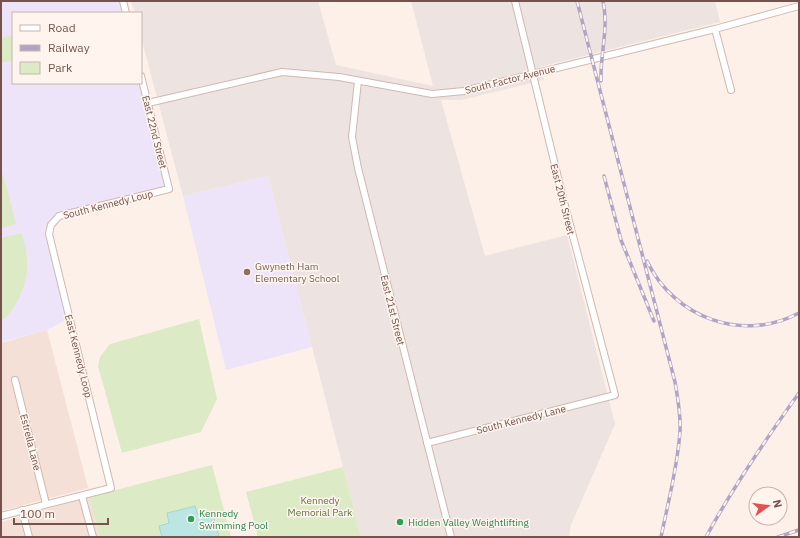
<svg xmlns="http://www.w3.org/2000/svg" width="800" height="538" font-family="'IBM Plex Sans',sans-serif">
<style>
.residential{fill:#f4e0d6}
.industrial{fill:#ede4e1}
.education{fill:#ede4f9}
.green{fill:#dceac6}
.water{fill:#bce6e3;stroke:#a2d8d5}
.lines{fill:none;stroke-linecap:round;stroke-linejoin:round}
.minor-casing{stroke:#d0b8b0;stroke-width:8}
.minor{stroke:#fff;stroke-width:6}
.rail-casing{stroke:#b0a5c6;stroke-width:3.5}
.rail{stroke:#fff5ee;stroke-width:2;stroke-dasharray:6;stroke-linecap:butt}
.education-dot{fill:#8d6e63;stroke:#fff5ee;stroke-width:1.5}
.leisure-dot{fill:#2e9e5b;stroke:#fff5ee;stroke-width:1.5}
.labels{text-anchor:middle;stroke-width:3;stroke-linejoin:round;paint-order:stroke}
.street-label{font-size:10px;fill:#76524c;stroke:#fff5ee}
.education-label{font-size:10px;fill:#785e54;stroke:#fff5ee;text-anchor:start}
.park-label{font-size:10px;fill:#5c7641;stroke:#fff5ee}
.leisure-label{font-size:10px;fill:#27864d;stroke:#fff5ee;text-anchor:start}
</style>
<rect width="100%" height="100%" fill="#fcf0e8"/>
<!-- residential -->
<g class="residential">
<polygon points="47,330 88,488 1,511 1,343"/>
<polygon points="89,497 100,537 1,537 1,522"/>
</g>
<!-- industrial -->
<polygon class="industrial" points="131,1 318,1 336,65 433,86 411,1 715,1 720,22 540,67 544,80 461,100 441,100 485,256 567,235 615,424 571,525 569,537 361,537 268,176 183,196 141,37 141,13 135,13"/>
<!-- education -->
<g class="education">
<polygon points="1,1 123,1 126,13 13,13 13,83 141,83 169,189 59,216 49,234 70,318 47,330 1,342"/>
<polygon points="268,176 312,347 226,370 183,196"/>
</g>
<!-- green -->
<g class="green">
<polygon points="13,35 13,60 1,63 1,38"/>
<polygon points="3,174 16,224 1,228 1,175"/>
<path d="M22,233c2,9 5,18 5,28 2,21 -10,47 -26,61v-84z"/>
<polygon points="199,319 217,399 201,432 122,453 98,366 100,357 110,344"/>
<polygon points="212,465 231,537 100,537 89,497"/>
<polygon points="343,467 361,537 258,537 246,492"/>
</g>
<!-- water -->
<polygon class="water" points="195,506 198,515 212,511 219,537 162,537 159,526 169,523 167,513"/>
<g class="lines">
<!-- minor casing -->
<g class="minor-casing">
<g id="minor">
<polyline points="123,1 126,13"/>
<polyline points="715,29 731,90"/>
<polyline points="358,81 352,137 358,168 451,537"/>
<polyline points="148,103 282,72 339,77 432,94 464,91 715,29 799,6"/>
<polyline points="15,380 46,504"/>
<polyline points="427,443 615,395 564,202 515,1"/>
<polyline points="82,496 93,537"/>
<polyline points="22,510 29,537"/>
<polyline points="1,516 111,488 49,234 51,225 59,216 169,189 141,76"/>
</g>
</g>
<!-- minor -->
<use href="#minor" class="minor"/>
<!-- rail casing -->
<g class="rail-casing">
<g id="rail">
<path d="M577,1l98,381c3,17 6,33 5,49 -2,34 -12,72 -19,106"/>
<path d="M601,81c-1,-28 8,-52 2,-80"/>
<polyline points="604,176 621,240 654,321"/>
<path d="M647,261c27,57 96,82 152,52"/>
<path d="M706,537c27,-50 60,-98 93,-144"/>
<polyline points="778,537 799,530"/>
</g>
</g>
<!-- rail -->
<use href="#rail" class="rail"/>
</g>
<!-- markers -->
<circle class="education-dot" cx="247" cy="272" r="4"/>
<g class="leisure-dot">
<circle cx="191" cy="519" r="4"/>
<circle cx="400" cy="522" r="4"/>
</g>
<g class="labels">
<!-- street labels -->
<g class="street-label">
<text transform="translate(510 79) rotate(-14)" y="4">South Factor Avenue</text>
<text transform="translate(155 132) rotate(76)" y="4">East 22nd Street</text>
<text transform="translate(563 199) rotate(76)" y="4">East 20th Street</text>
<text transform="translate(108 204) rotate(-14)" y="4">South Kennedy Loup</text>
<text transform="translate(393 310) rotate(76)" y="4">East 21st Street</text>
<text transform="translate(79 356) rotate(76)" y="4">East Kennedy Loop</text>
<text transform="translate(521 419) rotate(-14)" y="4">South Kennedy Lane</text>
<text transform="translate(31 442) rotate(76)" y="4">Estrella Lane</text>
</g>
<!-- education labels -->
<g class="education-label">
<text x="255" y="270">Gwyneth Ham<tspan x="255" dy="12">Elementary School</tspan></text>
</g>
<!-- park labels -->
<g class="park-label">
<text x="320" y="504">Kennedy<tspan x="320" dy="12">Memorial Park</tspan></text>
</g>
<!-- leisure labels -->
<g class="leisure-label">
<text x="199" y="517">Kennedy<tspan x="199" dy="12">Swimming Pool</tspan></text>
<text x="408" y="526">Hidden Valley Weightlifting</text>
</g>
</g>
<!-- border -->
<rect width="800" height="538" fill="none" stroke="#76524c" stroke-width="4"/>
<!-- legend -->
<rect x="12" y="12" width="130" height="72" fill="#fff5ee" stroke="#c8b4ad"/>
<rect x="20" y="25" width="20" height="6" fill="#ffffff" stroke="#c8b4ad"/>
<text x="48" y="32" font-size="12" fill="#76524c">Road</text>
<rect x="20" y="45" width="20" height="6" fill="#b0a5c6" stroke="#c8b4ad"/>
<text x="48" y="52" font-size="12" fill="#76524c">Railway</text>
<rect x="20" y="62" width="20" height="12" fill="#dceac6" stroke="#c8b4ad"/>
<text x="48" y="72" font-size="12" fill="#76524c">Park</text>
<!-- north arrow -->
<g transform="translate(768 506) rotate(76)"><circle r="19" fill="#fff5ee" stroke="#c8b4ad"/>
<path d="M0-3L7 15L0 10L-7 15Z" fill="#e4514f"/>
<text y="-6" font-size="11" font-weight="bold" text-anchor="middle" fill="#76524c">N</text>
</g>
<!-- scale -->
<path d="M14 518v6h94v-6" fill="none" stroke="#76524c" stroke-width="2"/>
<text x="20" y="518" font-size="12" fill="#76524c" stroke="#fff5ee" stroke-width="3" paint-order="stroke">100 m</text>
</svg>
